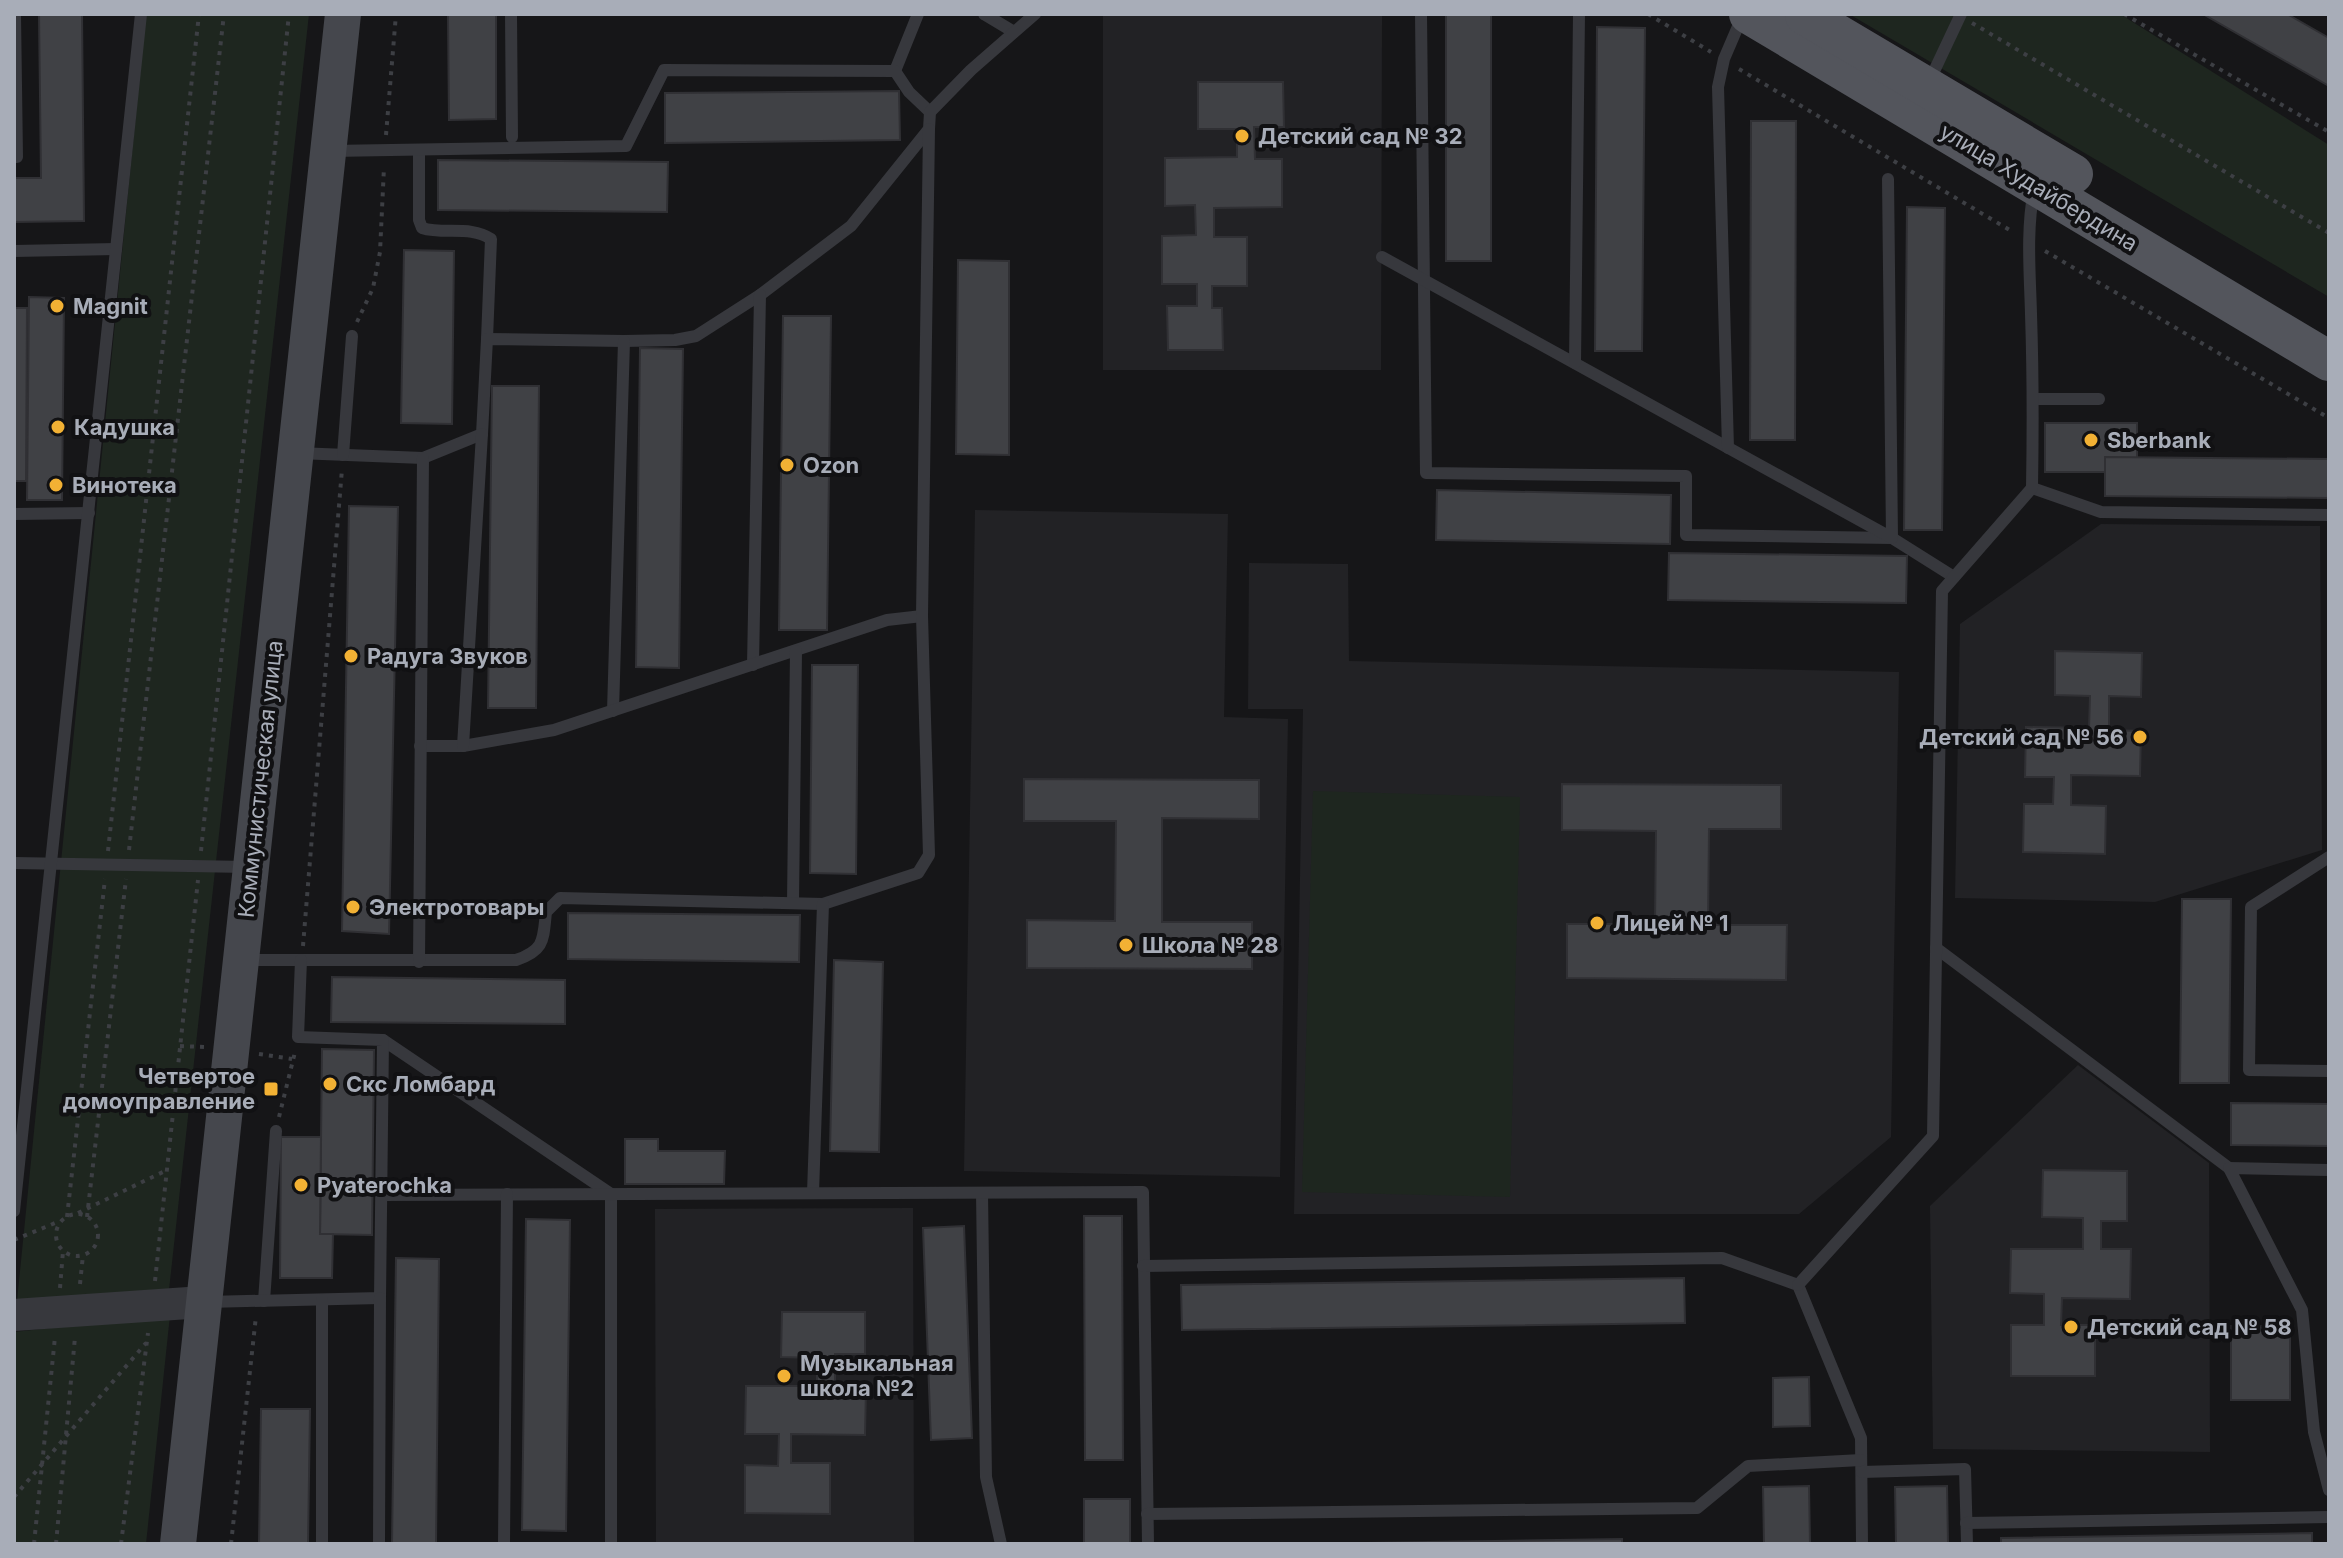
<svg xmlns="http://www.w3.org/2000/svg" width="2343" height="1558" font-family="Inter,sans-serif">
<style>
.built{fill:#222225}
.green{fill:#1e261f}
.building{fill:#404145;stroke:#303034;stroke-width:2}
.lines{fill:none;stroke-linecap:round;stroke-linejoin:round}
.path{stroke:#3d3f44;stroke-width:4;stroke-dasharray:4 6;stroke-linecap:butt}
.service{stroke:#37383d;stroke-width:12}
.tertiary{stroke:#37383d;stroke-width:32}
.secondary{stroke:#45474d;stroke-width:36}
.primary{stroke:#53555c;stroke-width:40}
.poi-dot{fill:#f2b134;stroke:#111113;stroke-width:3}
.labels{text-anchor:middle;stroke-width:8;stroke-linejoin:round;paint-order:stroke}
.poi-label{font-size:22px;font-weight:bold;fill:#a8adb8;stroke:#111113;text-anchor:start}
.street-label{font-size:22px;fill:#a8adb8;stroke:#111113}
</style>
<rect width="100%" height="100%" fill="#161618"/>
<!-- built -->
<g class="built">
<polygon points="1103,14 1382,14 1381,370 1103,370"/>
<polygon points="975,510 1228,514 1224,717 1288,719 1280,1177 964,1171"/>
<polygon points="2101,524 2320,526 2322,850 2155,902 1955,898 1960,624"/>
<polygon points="1249,563 1348,564 1349,661 1899,672 1891,1137 1799,1214 1294,1214 1303,709 1248,709"/>
<polygon points="2078,1065 2209,1163 2210,1452 1933,1449 1930,1206"/>
<polygon points="913,1208 914,1544 656,1544 655,1209"/>
</g>
<!-- green -->
<g class="green">
<polygon points="146,14 309,14 169,1290 17,1301"/>
<polygon points="1849,14 2120,14 2329,145 2329,297"/>
<polygon points="1313,791 1520,797 1510,1197 1302,1192"/>
<polygon points="170,1315 146,1544 14,1544 14,1332"/>
</g>
<!-- building -->
<g class="building">
<polygon points="39,14 82,14 84,221 14,222 14,178 41,178"/>
<polygon points="448,14 496,14 496,119 449,120"/>
<rect x="1446" y="14" width="45" height="247"/>
<polygon points="2203,14 2287,14 2329,38 2329,86"/>
<polygon points="1597,27 1645,28 1642,351 1595,351"/>
<polygon points="1198,82 1283,82 1284,127 1254,127 1255,159 1282,159 1282,207 1214,208 1214,237 1247,237 1247,286 1212,286 1212,308 1222,308 1223,350 1168,350 1167,306 1197,306 1197,284 1162,284 1162,236 1196,235 1195,205 1165,206 1165,158 1237,157 1237,129 1198,129"/>
<polygon points="899,91 900,140 665,143 665,93"/>
<polygon points="1751,121 1796,121 1795,440 1750,440"/>
<polygon points="438,160 668,162 667,212 438,210"/>
<polygon points="1907,207 1945,208 1942,530 1904,530"/>
<polygon points="404,250 454,251 452,424 401,423"/>
<polygon points="958,260 1009,261 1009,455 956,454"/>
<polygon points="29,297 64,298 62,500 27,500"/>
<polygon points="14,308 27,308 26,481 14,481"/>
<polygon points="783,316 831,316 827,630 779,630"/>
<polygon points="640,348 683,349 679,668 636,667"/>
<polygon points="492,386 539,386 536,708 488,708"/>
<polygon points="2045,423 2137,423 2137,458 2105,457 2105,472 2045,472"/>
<polygon points="2105,457 2329,459 2329,498 2105,496"/>
<polygon points="1437,490 1671,495 1670,544 1436,540"/>
<polygon points="349,506 398,507 389,934 342,931"/>
<polygon points="1669,553 1907,556 1906,603 1668,600"/>
<polygon points="2055,651 2142,653 2141,697 2109,696 2109,730 2141,731 2140,776 2071,775 2071,805 2106,806 2105,854 2023,852 2024,804 2053,804 2054,777 2025,777 2026,727 2089,728 2090,696 2055,695"/>
<polygon points="812,665 858,665 856,874 810,873"/>
<polygon points="1024,779 1259,780 1259,819 1162,818 1162,922 1252,922 1252,969 1027,968 1027,920 1115,921 1116,821 1024,821"/>
<polygon points="1562,784 1781,785 1781,829 1709,829 1708,925 1787,925 1786,980 1567,978 1567,924 1655,924 1656,831 1562,830"/>
<polygon points="2182,899 2231,899 2229,1083 2180,1083"/>
<polygon points="568,913 800,915 799,962 568,959"/>
<polygon points="834,960 883,962 879,1152 830,1151"/>
<polygon points="332,977 565,980 565,1024 331,1022"/>
<polygon points="322,1049 374,1050 372,1235 320,1234"/>
<polygon points="2231,1103 2329,1104 2329,1146 2231,1145"/>
<polygon points="281,1137 321,1137 320,1234 333,1234 332,1278 280,1278"/>
<polygon points="625,1139 658,1139 658,1151 725,1151 724,1184 625,1184"/>
<polygon points="2043,1170 2127,1171 2127,1221 2101,1221 2101,1249 2131,1249 2130,1299 2062,1298 2061,1325 2095,1325 2095,1376 2011,1376 2011,1325 2044,1325 2044,1294 2010,1293 2011,1249 2083,1249 2083,1218 2042,1217"/>
<polygon points="1084,1216 1122,1216 1123,1460 1085,1460"/>
<polygon points="526,1219 570,1220 566,1531 522,1530"/>
<polygon points="964,1226 972,1438 931,1440 923,1228"/>
<polygon points="396,1258 439,1259 436,1544 392,1544"/>
<polygon points="1684,1278 1685,1323 1182,1330 1181,1285"/>
<polygon points="782,1312 865,1312 865,1354 835,1354 835,1388 866,1388 865,1435 791,1434 791,1463 830,1463 830,1514 745,1513 745,1465 778,1466 779,1434 745,1434 746,1386 817,1386 817,1358 781,1357"/>
<rect x="2231" y="1326" width="59" height="74"/>
<polygon points="1809,1377 1810,1426 1773,1427 1773,1378"/>
<polygon points="261,1409 310,1409 308,1544 259,1544"/>
<polygon points="1809,1486 1810,1544 1764,1544 1763,1487"/>
<polygon points="1947,1486 1948,1544 1896,1544 1895,1487"/>
<rect x="1084" y="1499" width="46" height="45"/>
<polygon points="2312,1533 2312,1544 2001,1544 2001,1538"/>
<polygon points="1622,1539 1622,1544 1301,1544"/>
</g>
<g class="lines">
<!-- path -->
<g class="path">
<polyline points="1648,14 1711,52"/>
<polyline points="2124,14 2329,132"/>
<polyline points="1972,23 2329,233"/>
<polyline points="1739,69 2013,232"/>
<polyline points="386,135 396,14"/>
<polyline points="2045,251 2329,418"/>
<polyline points="357,322 373,288 380,252 384,167"/>
<polyline points="129,850 224,14"/>
<polyline points="108,851 199,14"/>
<polyline points="201,851 289,14"/>
<polyline points="303,946 342,469"/>
<polyline points="180,1046 204,1047"/>
<polyline points="259,1054 292,1059"/>
<polyline points="279,1117 295,1052"/>
<polyline points="78,1213 167,1170"/>
<circle cx="77" cy="1235" r="21"/>
<polyline points="67,1217 105,879"/>
<polyline points="87,1217 126,879"/>
<polyline points="14,1240 60,1221"/>
<polyline points="155,1281 198,880"/>
<polyline points="80,1284 83,1255"/>
<polyline points="60,1288 63,1251"/>
<polyline points="14,1497 146,1343"/>
<polyline points="34,1544 55,1337"/>
<polyline points="56,1544 75,1337"/>
<polyline points="121,1544 148,1333"/>
<polyline points="231,1544 256,1316"/>
</g>
<!-- service -->
<g class="service">
<polyline points="511,14 512,137"/>
<polyline points="984,14 1014,32"/>
<polyline points="1421,14 1426,473 1686,476 1686,535 1892,538 1954,577"/>
<polyline points="895,71 918,14"/>
<polyline points="1928,84 1961,14"/>
<path d="M419,150v70l3,8c22,7 48,-3 69,11l-4,100"/>
<polyline points="331,151 626,146 664,70 895,71 909,92 930,112"/>
<polyline points="14,157 17,157 15,14"/>
<polyline points="14,251 116,249"/>
<polyline points="1382,257 1892,538 1888,179"/>
<polyline points="1575,363 1579,14"/>
<polyline points="2033,399 2099,399"/>
<polyline points="1728,448 1718,87 1724,59 1742,17"/>
<polyline points="297,453 423,458 482,434 487,339 624,341 675,340 696,336 760,295 851,226 929,129 930,112 971,70 1035,14"/>
<polyline points="343,455 352,336"/>
<polyline points="2032,488 2101,512 2329,515"/>
<polyline points="14,514 89,513"/>
<polyline points="753,665 760,295"/>
<polyline points="613,711 624,341"/>
<polyline points="420,746 463,746 554,730 887,620 922,616"/>
<polyline points="463,746 482,434"/>
<polyline points="2329,857 2251,907 2249,1070 2329,1071"/>
<polyline points="14,863 248,867"/>
<polyline points="793,903 796,651"/>
<polyline points="1936,948 2229,1168"/>
<path d="M246,960h270c29,-10 27,-20 30,-48l14,-14 263,6 95,-31 11,-18 -7,-239 7,-487"/>
<polyline points="419,962 423,458"/>
<polyline points="383,1040 611,1194 611,1544"/>
<polyline points="2329,1170 2229,1168 2302,1310 2314,1432 2329,1490"/>
<polyline points="813,1193 823,904"/>
<polyline points="982,1193 986,1477 1001,1544"/>
<polyline points="382,1195 1143,1192 1148,1544"/>
<polyline points="14,1211 141,14"/>
<polyline points="1143,1266 1722,1258 1798,1285 1861,1438 1862,1544"/>
<path d="M1798,1285l135,-149 9,-545 90,-103c1,-58 1,-115 -1,-174 -1,-40 -5,-83 3,-124"/>
<polyline points="264,1301 276,1131"/>
<polyline points="207,1302 380,1298 383,1040 298,1037 301,960"/>
<polyline points="1862,1472 1965,1469 1967,1544"/>
<polyline points="1147,1514 1697,1508 1748,1466 1861,1460"/>
<polyline points="1966,1523 2329,1517"/>
<polyline points="322,1544 322,1300"/>
<polyline points="379,1544 380,1298"/>
<polyline points="504,1544 507,1194"/>
</g>
<!-- tertiary -->
<polyline class="tertiary" points="14,1315 203,1302"/>
<!-- secondary -->
<polyline class="secondary" points="178,1544 343,14"/>
<!-- primary -->
<g class="primary">
<polyline points="1749,14 2329,361"/>
<polyline points="1805,15 2073,174"/>
</g>
</g>
<!-- markers -->
<g class="poi-dot">
<circle cx="1242" cy="136" r="8"/>
<circle cx="57" cy="306" r="8"/>
<circle cx="58" cy="427" r="8"/>
<circle cx="2091" cy="440" r="8"/>
<circle cx="787" cy="465" r="8"/>
<circle cx="56" cy="485" r="8"/>
<circle cx="351" cy="656" r="8"/>
<circle cx="2140" cy="737" r="8"/>
<circle cx="353" cy="907" r="8"/>
<circle cx="1597" cy="923" r="8"/>
<circle cx="1126" cy="945" r="8"/>
<circle cx="330" cy="1084" r="8"/>
<rect x="263" y="1081" width="16" height="16" rx="4"/>
<circle cx="301" cy="1185" r="8"/>
<circle cx="2071" cy="1327" r="8"/>
<circle cx="784" cy="1376" r="8"/>
</g>
<g class="labels">
<!-- poi labels -->
<g class="poi-label">
<text x="1258" y="144">Детский сад № 32</text>
<text x="73" y="314">Magnit</text>
<text x="74" y="435">Кадушка</text>
<text x="2107" y="448">Sberbank</text>
<text x="803" y="473">Ozon</text>
<text x="72" y="493">Винотека</text>
<text x="367" y="664">Радуга Звуков</text>
<text x="2124" y="745" text-anchor="end">Детский сад № 56</text>
<text x="369" y="915">Электротовары</text>
<text x="1613" y="931">Лицей № 1</text>
<text x="1142" y="953">Школа № 28</text>
<text x="255" y="1084" text-anchor="end">Четвертое<tspan x="255" dy="25">домоуправление</tspan></text>
<text x="346" y="1092">Скс Ломбард</text>
<text x="317" y="1193">Pyaterochka</text>
<text x="2087" y="1335">Детский сад № 58</text>
<text x="800" y="1371">Музыкальная<tspan x="800" dy="25">школа №2</tspan></text>
</g>
<!-- street labels -->
<g class="street-label">
<text transform="translate(2039 187) rotate(31)" y="8">улица Худайбердина</text>
<text transform="translate(260 779) rotate(-84)" y="8">Коммунистическая улица</text>
</g>
</g>
<!-- border -->
<rect width="2343" height="1558" fill="none" stroke="#a8adb8" stroke-width="32"/>
</svg>
